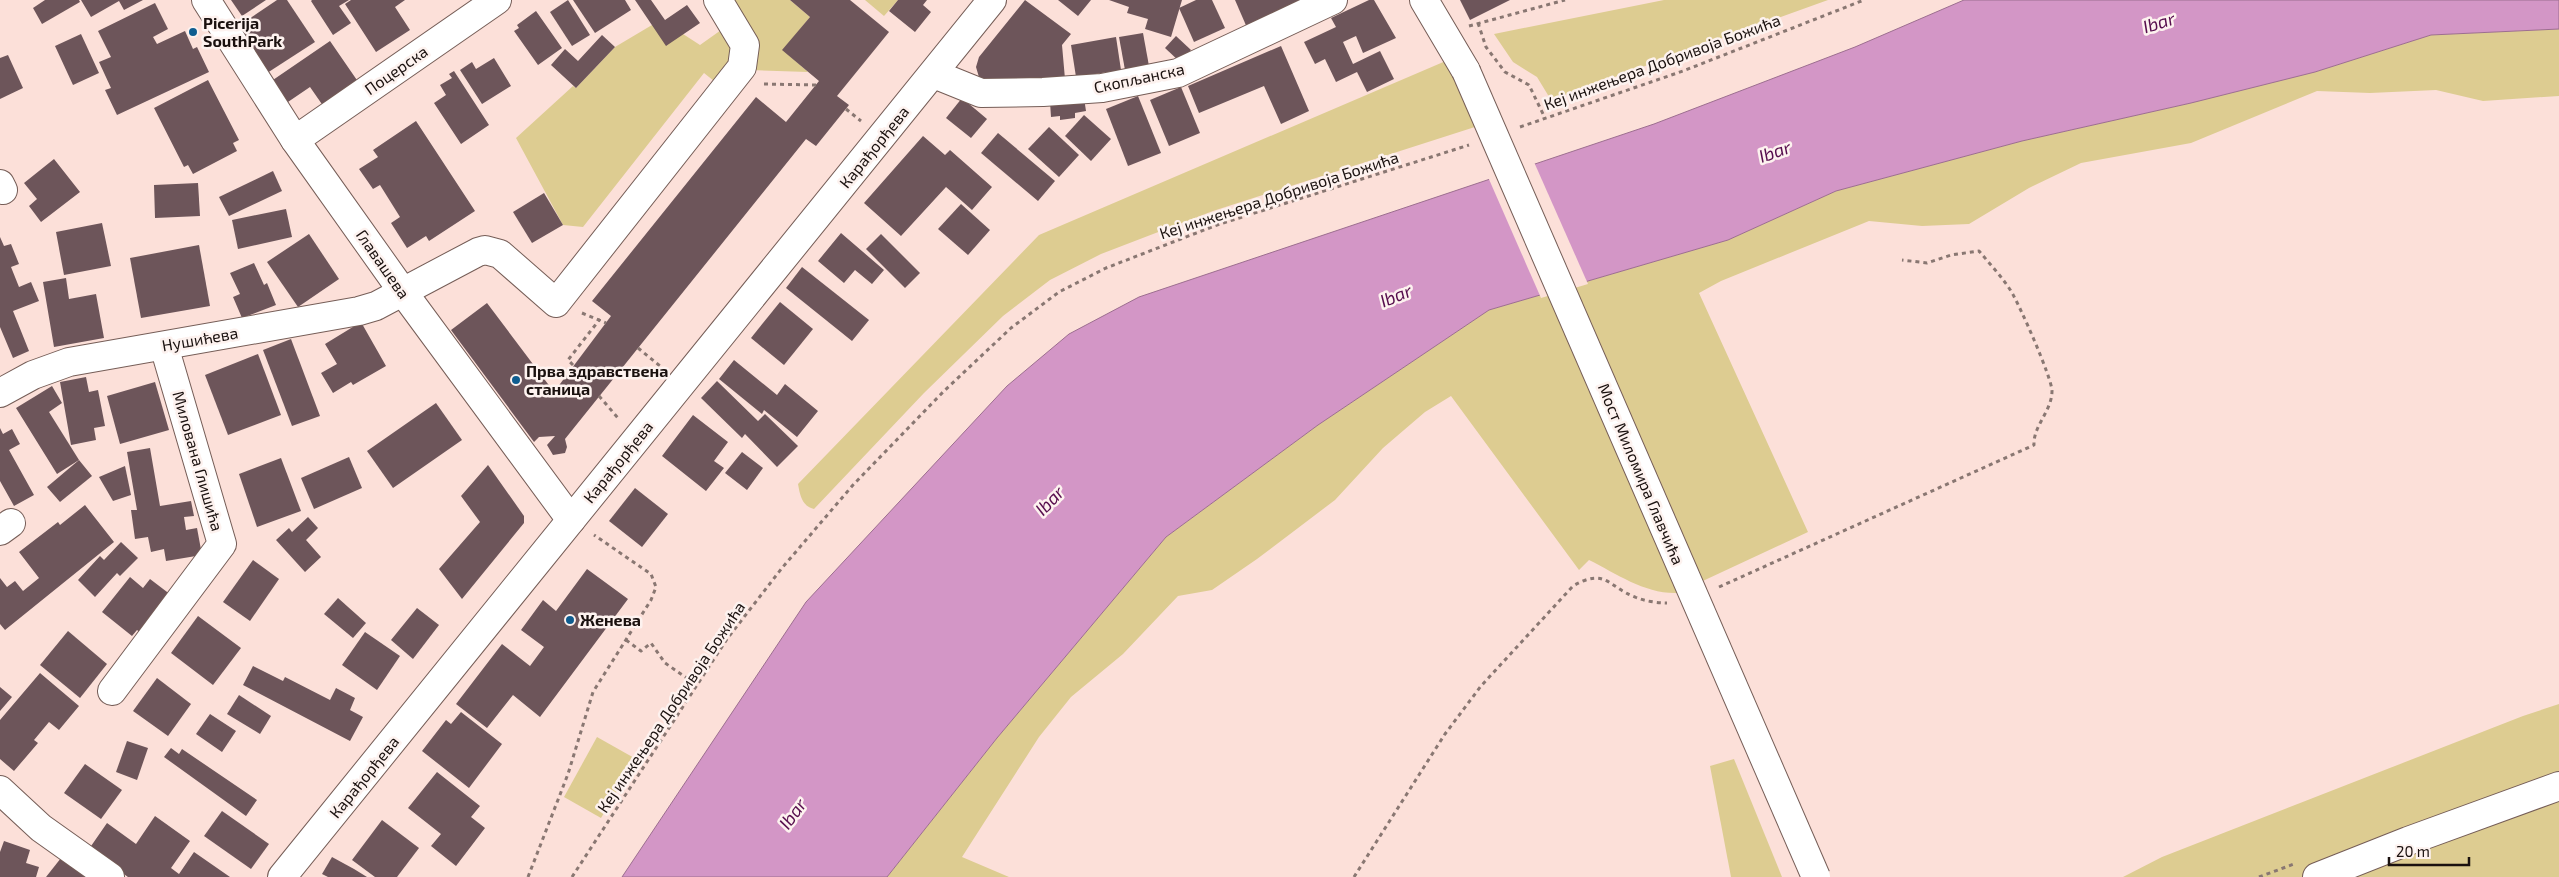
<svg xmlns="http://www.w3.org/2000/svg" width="2559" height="877" font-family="'Exo 2',sans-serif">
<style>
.green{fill:#ddcc91}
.water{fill:#d396c6;stroke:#9c6e8f}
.pier{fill:#fce0d9}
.building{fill:#6d555a}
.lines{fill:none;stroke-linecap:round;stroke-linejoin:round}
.minor-casing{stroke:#755d57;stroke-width:30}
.path{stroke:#897772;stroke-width:3;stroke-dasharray:4 4;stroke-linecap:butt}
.minor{stroke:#fff;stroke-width:28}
.minor-bridge-casing{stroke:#755d57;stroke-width:30;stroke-linecap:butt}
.minor-bridge{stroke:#fff;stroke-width:28}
.poi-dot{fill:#0f5d90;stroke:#fdf2ef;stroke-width:2}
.labels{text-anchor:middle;stroke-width:5;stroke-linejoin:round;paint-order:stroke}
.poi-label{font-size:16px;font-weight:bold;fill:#1a110f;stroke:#fdf2ef;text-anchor:start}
.street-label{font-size:16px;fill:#1a110f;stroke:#fdf2ef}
.water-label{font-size:18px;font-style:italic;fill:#560d4d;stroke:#fdf2ef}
</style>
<rect width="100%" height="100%" fill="#fce0d9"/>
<!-- green -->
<g class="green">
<polygon points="718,0 790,0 810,17 783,50 808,72 751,70 719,85 704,73 583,227 563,225 516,138 573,86 576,88 615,47 652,25 683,34 700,45 731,23"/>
<polygon points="865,0 898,0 884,16"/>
<polygon points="1664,0 1828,0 1551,100 1537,77 1513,62 1494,34"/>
<path d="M2559,29v67l-76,5 -47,-11 -66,3 -53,-2 -126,52 -110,20 -52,25 -60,36 -47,2 -53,-5 -148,60 -22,12 109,239 -131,61c-32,1 -60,-19 -88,-33l-10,10 -128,-174 -26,16 -42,36 -48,52 -78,59 -45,31 -34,6 -55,58 -52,43 -32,40 -77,120 47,20h-122l110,-139 169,-201 152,-112 171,-115 239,-70 108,-49 186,-50 169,-38 124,-31 116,-37z"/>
<path d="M1448,60l30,66 -265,85 -112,43 -51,26 -47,36 -79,77 -110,116c-12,-3 -14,-14 -16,-25l241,-249z"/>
<polygon points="2559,704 2559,877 2123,877 2162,857 2523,716"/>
<polygon points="597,737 636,759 601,818 564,797"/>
<polygon points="1734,759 1782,877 1731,877 1710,766"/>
</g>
<!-- water -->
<polygon class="water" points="1964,0 2559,0 2559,29 2431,35 2315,72 2191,103 2022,141 1836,191 1728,240 1489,310 1318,425 1166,537 997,738 887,877 622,877 806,602 1007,386 1069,334 1139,297 1654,124 1855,47"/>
<!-- pier -->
<polygon class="pier" points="1534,162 1588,284 1541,298 1488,177"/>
<!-- building -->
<g class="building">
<polygon points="45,0 79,0 80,2 42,24 33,8"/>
<polygon points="81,0 143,0 124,10 119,1 91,17"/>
<polygon points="231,0 266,0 242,16"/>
<polygon points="277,0 287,0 315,42 264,75 234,29"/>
<polygon points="312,0 349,0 339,6 351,23 333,35 311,1"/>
<polygon points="351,0 405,0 395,7 410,30 376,52 345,4"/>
<polygon points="568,0 590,35 572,46 550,12"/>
<polygon points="573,0 625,0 631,10 595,33"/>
<polygon points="635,0 651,0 665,20 687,5 700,23 666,46"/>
<polygon points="790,0 850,0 889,32 837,96 849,105 816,146 806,139 565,439 567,447 565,453 553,455 547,445 555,436 539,437 534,442 451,330 487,303 554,392 611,316 592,301 756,97 786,122 819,81 782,50 810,17"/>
<polygon points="898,0 927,0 923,5 931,12 915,32 889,11"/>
<polygon points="1025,0 1071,34 1062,45 1065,79 981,84 976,67 979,57"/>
<polygon points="1058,0 1091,0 1078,16"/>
<polygon points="1109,0 1182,0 1171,37 1145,29 1148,19 1127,13 1129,7"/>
<polygon points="1196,0 1212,0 1225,28 1194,42 1179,8"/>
<polygon points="1235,0 1315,0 1248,30"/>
<polygon points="1369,0 1374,0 1396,38 1363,53 1356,36 1343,42 1353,64 1380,51 1394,79 1367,92 1357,72 1336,82 1325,59 1315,64 1304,42 1336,27 1331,18"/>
<polygon points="1460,0 1510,0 1470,20"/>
<polygon points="155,3 168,29 153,37 157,44 185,31 193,49 197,47 209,72 117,115 105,90 111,88 99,62 111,57 98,31"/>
<polygon points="536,11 562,48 538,65 514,31 519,28 517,25"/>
<polygon points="1143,33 1149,66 1125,70 1119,37"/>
<polygon points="81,34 99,73 73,85 55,46"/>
<polygon points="602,35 615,47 576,88 551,65 565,49 578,61"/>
<polygon points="1176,36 1191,50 1180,62 1165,48"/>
<polygon points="1116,37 1121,70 1076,77 1071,45"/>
<polygon points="330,41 361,86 326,110 310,87 285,104 270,82"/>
<polygon points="1281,46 1309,111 1281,124 1264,86 1199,113 1188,86"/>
<polygon points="8,55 23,88 0,99 0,58"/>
<polygon points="494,58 511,86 482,104 460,70 472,62 476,69"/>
<polygon points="454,71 489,125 461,144 434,103 446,95 440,85 452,78 449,74"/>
<polygon points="208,80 239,140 233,143 237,151 193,174 188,165 184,167 154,108"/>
<polygon points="1181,87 1200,133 1169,146 1150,100"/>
<polygon points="1138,96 1161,153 1128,166 1106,109"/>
<polygon points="962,98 987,119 971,138 946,118"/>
<polygon points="1084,98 1086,111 1075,113 1075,118 1060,120 1060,116 1051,117 1050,102"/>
<polygon points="1084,115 1111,139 1091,161 1065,136"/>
<polygon points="416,121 475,211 429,241 426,236 407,248 391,223 400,217 380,185 373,189 359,169 378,157 373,150"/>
<polygon points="1049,127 1079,155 1059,177 1028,149"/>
<polygon points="998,133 1055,181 1038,201 981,153"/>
<polygon points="923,136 945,155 950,150 992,187 972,210 946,187 901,236 864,203"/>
<polygon points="54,159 80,192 41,222 29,206 37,199 24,183"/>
<polygon points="273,171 282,191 229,216 219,197"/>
<polygon points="198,183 200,216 155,218 154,185"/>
<polygon points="544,193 563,225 532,243 513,212"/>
<polygon points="961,204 990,230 968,255 938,229"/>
<polygon points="286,209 292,237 238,249 232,220"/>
<polygon points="102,223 111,266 64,275 56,232"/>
<polygon points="841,233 884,270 872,284 855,270 844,283 818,261"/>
<polygon points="309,234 339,279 298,307 267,262"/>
<polygon points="881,234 920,273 905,288 866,249"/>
<polygon points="0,237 4,246 11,244 19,264 11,267 19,287 31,282 39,301 13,311 29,351 13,358 0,327"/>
<polygon points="199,245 210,306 141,318 130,258"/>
<polygon points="254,263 264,285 267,283 276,305 242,318 233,297 240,294 230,273"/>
<polygon points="802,267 869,320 852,341 786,288"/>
<polygon points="66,278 69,299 96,294 104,338 54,347 43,282"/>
<polygon points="780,302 813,329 784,365 751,338"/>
<polygon points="361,322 386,366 353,385 351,382 333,393 321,373 337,364 325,344"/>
<polygon points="291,339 320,416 292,426 263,350"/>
<polygon points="258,354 281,415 228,435 205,375"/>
<polygon points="734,360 777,395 785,384 818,411 797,437 764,410 762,414 719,379"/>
<polygon points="86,377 89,392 98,390 105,426 94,428 96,440 71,445 60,382"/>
<polygon points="717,381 758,421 765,414 798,446 777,467 745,434 742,438 701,398"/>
<polygon points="155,382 169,430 120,444 107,396"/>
<polygon points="52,386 62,403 49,412 79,460 57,474 16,408"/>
<polygon points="436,403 462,440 393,488 367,451"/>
<polygon points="693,415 728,442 714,461 724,468 706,491 662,456"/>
<polygon points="0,428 3,434 12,429 20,444 9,450 34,495 14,506 0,481"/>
<polygon points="150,448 160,506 191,501 194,516 184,517 186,530 197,528 202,555 166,561 164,549 151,552 148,537 135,539 131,510 137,510 127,452"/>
<polygon points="742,452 763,468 747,490 725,473"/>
<polygon points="349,457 362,488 314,509 301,478"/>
<polygon points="281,458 301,511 257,527 239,474"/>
<polygon points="79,460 92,476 60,502 47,487"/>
<polygon points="488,465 524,516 524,523 462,599 439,569 480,522 461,496"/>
<polygon points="125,466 131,495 113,501 99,477"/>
<polygon points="635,488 668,514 642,547 609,521"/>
<polygon points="85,505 114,542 5,630 0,624 0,578 7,587 15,581 23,591 39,578 19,552 58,522 60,525"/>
<polygon points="308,517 318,528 306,540 321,557 305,572 276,540 289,528 292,532"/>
<polygon points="121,542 138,558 120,576 117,573 95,597 78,580 100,556 104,560"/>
<polygon points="253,560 279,579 250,621 223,602"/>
<polygon points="587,569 628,599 540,717 513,695 487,728 456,704 502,644 530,666 544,647 521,630 543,600 556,611"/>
<polygon points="130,577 143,588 150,579 171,595 141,633 137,630 132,636 102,612"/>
<polygon points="338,598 366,623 353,638 324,614"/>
<polygon points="417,608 439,625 413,659 391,640"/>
<polygon points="198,616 241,648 213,685 171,653"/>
<polygon points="68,631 107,664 80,698 40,665"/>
<polygon points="365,632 400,656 377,690 342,665"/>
<polygon points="253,666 283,681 285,677 330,700 336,688 355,698 350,710 363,717 350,741 243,685"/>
<polygon points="40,673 79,706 59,730 49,722 34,740 38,743 14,771 0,759 0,720"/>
<polygon points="157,678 191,704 168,736 133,711"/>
<polygon points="0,687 12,697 0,711"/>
<polygon points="239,695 271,716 260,734 227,714"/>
<polygon points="461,712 502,744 469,788 422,751 446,720 451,724"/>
<polygon points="210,714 236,731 222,752 196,734"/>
<polygon points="127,741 148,748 137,780 116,772"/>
<polygon points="171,748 179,754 182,749 257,800 246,816 164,757"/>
<polygon points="85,764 122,790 101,819 64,793"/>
<polygon points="437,772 480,806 471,817 485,828 456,866 431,846 441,834 408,808"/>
<polygon points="222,811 269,844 251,869 204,836"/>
<polygon points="155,816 190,841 171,868 179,874 194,852 230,877 128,877 89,849 107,823 136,844"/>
<polygon points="382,820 419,848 397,877 375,877 352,860"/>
<polygon points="4,841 30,850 26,863 39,867 36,877 0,877 0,852"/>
<polygon points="332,857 354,869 367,877 328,877 322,874"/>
<polygon points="61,858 85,877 46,877"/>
</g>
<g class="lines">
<!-- minor casing -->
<g class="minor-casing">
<g id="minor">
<polyline points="206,0 295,140 403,292 571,520"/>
<polyline points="1424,0 1466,71"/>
<polyline points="934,74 981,93 1043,92 1102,88 1178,73 1333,0"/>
<polyline points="295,140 497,0"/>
<polyline points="0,184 3,190"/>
<polyline points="0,393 33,375 69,362 359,311 376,306 478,252 485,250 500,254 556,303 742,67 745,45 718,0"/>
<polyline points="0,531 11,523"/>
<polyline points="112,691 222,544 164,346"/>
<polyline points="0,790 41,828 110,877"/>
<polyline points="282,877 992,0"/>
<polyline points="2317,877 2408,841 2559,786"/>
</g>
</g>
<!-- path -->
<g class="path">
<polyline points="1478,23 1486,47 1505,72 1529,85 1545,118"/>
<polyline points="1469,26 1565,0"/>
<polyline points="764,84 816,85"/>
<polyline points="846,109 861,121"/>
<polyline points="1520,127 1683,71 1864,0"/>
<polyline points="582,313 606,323"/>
<polyline points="638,348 660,366"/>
<polyline points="573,365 568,360 600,319"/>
<polyline points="599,396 618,418"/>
<path d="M1719,587l315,-142c-1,-19 18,-34 18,-54 0,-13 -33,-87 -41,-100 -9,-14 -21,-27 -32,-40l-28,4 -24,8 -25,-3"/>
<polyline points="626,640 641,651 651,643 665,663 697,685"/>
<polyline points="528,877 568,774 593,692 651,600 656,587 651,574 594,535"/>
<polyline points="572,877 727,639 782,568 853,485 944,391 1011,328 1059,292 1106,268 1217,225 1469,145"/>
<path d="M1354,877l91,-143 36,-48 92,-100c33,-19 35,1 62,11 9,4 22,6 32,6"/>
<polyline points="2259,877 2294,864"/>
</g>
<!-- minor -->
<use href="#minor" class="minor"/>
<!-- minor-bridge casing -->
<g class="minor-bridge-casing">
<polyline id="minor-bridge" points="1466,71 1816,877"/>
</g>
<!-- minor-bridge -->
<use href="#minor-bridge" class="minor-bridge"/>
</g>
<!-- markers -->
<g class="poi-dot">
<circle cx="193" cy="32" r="5"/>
<circle cx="516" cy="380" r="5"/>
<circle cx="570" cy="620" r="5"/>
</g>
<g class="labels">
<!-- poi labels -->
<g class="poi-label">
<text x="203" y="29">Picerija<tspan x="203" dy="18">SouthPark</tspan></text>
<text x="526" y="377">Прва здравствена<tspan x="526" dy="18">станица</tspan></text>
<text x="580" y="626">Женева</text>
</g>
<!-- street labels -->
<g class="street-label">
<text transform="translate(1662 62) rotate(-20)" y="6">Кеј инжењера Добривоја Божића</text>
<text transform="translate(396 70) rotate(-35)" y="6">Поцерска</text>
<text transform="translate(1139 78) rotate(-12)" y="6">Скопљанска</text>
<text transform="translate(874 147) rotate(-51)" y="6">Карађорђева</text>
<text transform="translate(1279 195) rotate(-18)" y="6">Кеј инжењера Добривоја Божића</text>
<text transform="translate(383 264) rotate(55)" y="6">Главашева</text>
<text transform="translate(200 339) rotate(-10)" y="6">Нушићева</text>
<text transform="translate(198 461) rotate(74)" y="6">Милована Глишића</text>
<text transform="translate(618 462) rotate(-51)" y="6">Карађорђева</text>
<text transform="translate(1641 474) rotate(67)" y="6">Мост Миломира Главчића</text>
<text transform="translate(671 707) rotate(-56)" y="6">Кеј инжењера Добривоја Божића</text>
<text transform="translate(364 777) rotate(-51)" y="6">Карађорђева</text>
</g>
<!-- water labels -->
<g class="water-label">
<text transform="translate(2159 23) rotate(-17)" y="6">Ibar</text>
<text transform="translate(1775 152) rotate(-19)" y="6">Ibar</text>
<text transform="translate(1396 296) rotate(-22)" y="6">Ibar</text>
<text transform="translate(1050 501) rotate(-46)" y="6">Ibar</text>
<text transform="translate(793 814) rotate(-54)" y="6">Ibar</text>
</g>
</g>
<!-- scale -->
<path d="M2389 857v8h80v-8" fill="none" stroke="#1a110f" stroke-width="2.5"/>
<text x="2396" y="857" font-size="15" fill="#1a110f" stroke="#fdf2ef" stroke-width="4" paint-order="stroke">20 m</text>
</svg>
